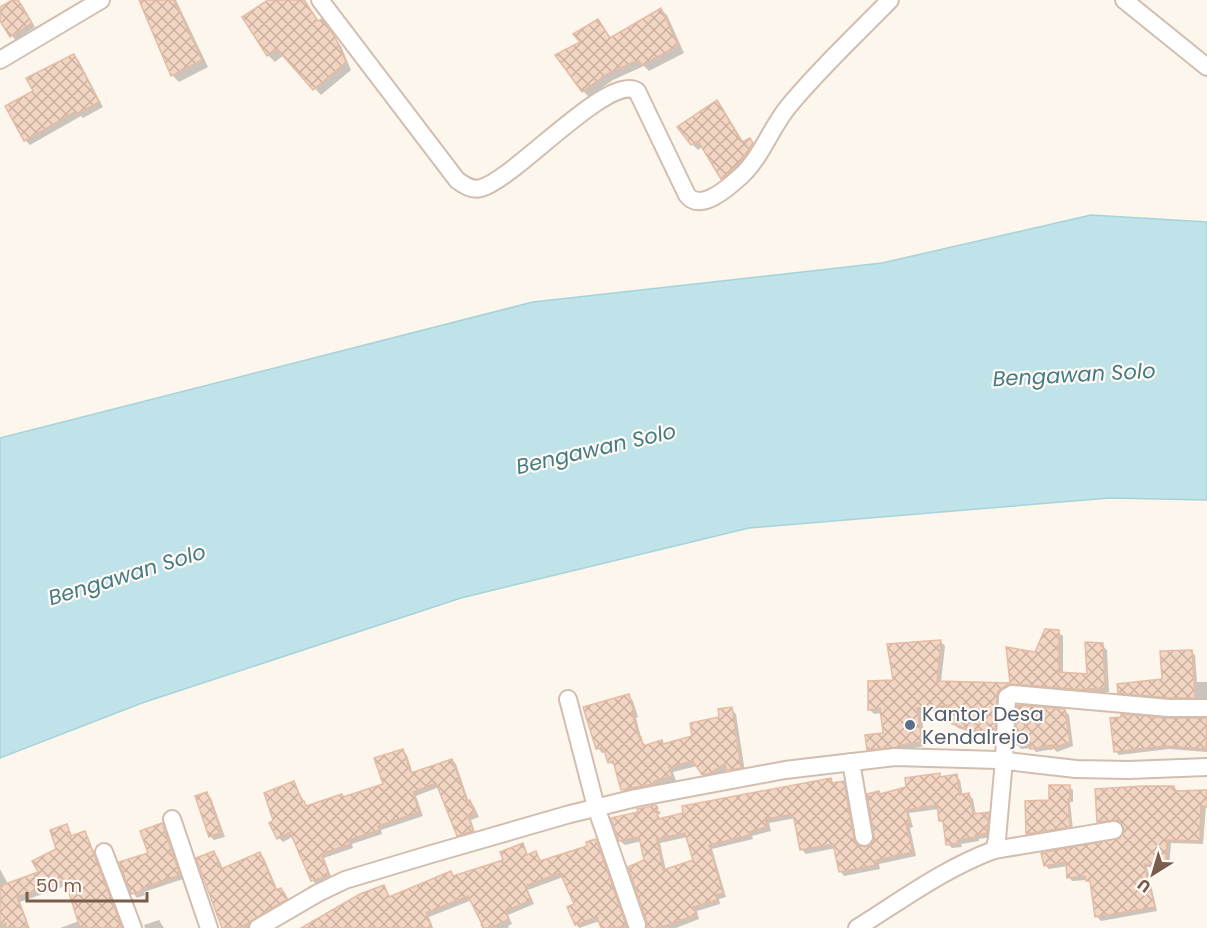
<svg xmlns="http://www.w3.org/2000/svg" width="1207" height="928" font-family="Poppins,sans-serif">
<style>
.water{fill:#bfe3e8;stroke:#a5d3da;stroke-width:1.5}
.shadow{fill:#0003;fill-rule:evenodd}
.building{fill:url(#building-cross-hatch);stroke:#e6bba3;stroke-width:1.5;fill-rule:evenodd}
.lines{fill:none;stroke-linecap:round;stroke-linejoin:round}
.minor-casing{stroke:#d1beb0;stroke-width:20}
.minor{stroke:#fff;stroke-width:16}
.service-dot{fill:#5c6f8a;stroke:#fffaf3;stroke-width:2}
.labels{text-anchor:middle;stroke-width:4.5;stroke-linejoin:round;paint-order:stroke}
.service-label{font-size:20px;fill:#4e5e75;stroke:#fffaf3;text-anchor:start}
.water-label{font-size:21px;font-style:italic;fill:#437c86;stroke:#fffaf3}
</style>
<defs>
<pattern id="building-cross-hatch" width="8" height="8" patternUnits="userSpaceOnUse" patternTransform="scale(1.5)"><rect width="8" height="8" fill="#f3d5c3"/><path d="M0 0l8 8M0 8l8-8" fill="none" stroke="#cab0a1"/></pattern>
</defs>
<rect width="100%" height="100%" fill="#fdf6ec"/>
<!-- water -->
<polygon class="water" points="1091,215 1207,222 1207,500 1110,498 749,528 461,598 142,703 0,758 0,438 533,302 882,263"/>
<!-- shadow -->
<g class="shadow">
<polygon points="14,0 21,3 35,27 15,40 0,17 0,9"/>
<polygon points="141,0 176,0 208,67 179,82 172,75"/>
<polygon points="271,0 305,0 319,22 328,28 341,46 351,70 321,95 284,55 275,62 268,55"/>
<polygon points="660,9 667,15 684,53 649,71 644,66 613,80 589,97 583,91 582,43 598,21 611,39"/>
<polygon points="74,56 79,61 103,107 83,118 81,116 30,145 25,140 35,91"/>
<polygon points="717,102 722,107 744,143 749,139 758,150 728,184 722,178 703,146 698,150 692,144"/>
<polygon points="1058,632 1063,636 1063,674 1088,676 1102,645 1107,650 1109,692 1091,693 1018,688 999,736 973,733 958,728 953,723 952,709 921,713 926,746 873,754 869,749 885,734 882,713 874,714 869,709 895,681 940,641 945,646 941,682 1012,685 1007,649 1035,653"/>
<polygon points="1191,652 1195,655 1197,682 1207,682 1207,701 1174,701 1123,696 1119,692 1164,680"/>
<polygon points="629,696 633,701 638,717 636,718 642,741 646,746 661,742 664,745 693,737 731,709 736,714 745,772 733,774 728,769 715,778 708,779 697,766 673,772 676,781 658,785 657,788 627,794 622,789 616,766 609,762 606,752 602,753 598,748"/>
<polygon points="1065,711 1069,715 1073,746 1057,752 1054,749 1036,752 1032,748 1021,749 1017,744"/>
<polygon points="1168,720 1207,720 1207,752 1169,749 1119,755 1115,751"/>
<polygon points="403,751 407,755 413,774 452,760 456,764 469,802 474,806 479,817 471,820 476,835 463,839 459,835 439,787 416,796 423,816 381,830 382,834 352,844 353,848 324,858 332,879 316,884 312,880 294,836 283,842 279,838 275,821 293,783 307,806 344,799 384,785"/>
<path d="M939,775l3,3 14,-2 4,4 3,16 6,-1 4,4 3,16 12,-1 4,4 -1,19 -12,2v2l-18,3 1,3 -10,1 -4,-4 -3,-19 -5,-5 -1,-11 -30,4 4,14 -3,1 6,28 -37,8 1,5 -36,7 -4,-5 -4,-23 -30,6 -4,-4 -6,-32 -27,5 2,8 -19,5 1,3 -41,10 14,48 -7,2 1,5 -23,7 2,8 -23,9h-28l-2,-67 -4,-20 -17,4 -5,-4 19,-28 16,-6 6,6 -3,2 3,5 170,-40 4,4 8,-1 4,4 10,58 8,4 7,-3 9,-50 27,-8zM688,837l7,24 -29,10 -6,-28z"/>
<polygon points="1069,787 1073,790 1073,802 1070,802 1073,830 1031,837 1028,833 1050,802"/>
<polygon points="1174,788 1178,791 1207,792 1203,844 1171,843 1169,868 1147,867 1157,911 1101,921 1097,917 1092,884 1087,880 1072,881 1069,877 1068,866 1049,869 1045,865 1116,842 1125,835 1126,827 1123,824 1102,825 1098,822"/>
<polygon points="207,794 211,798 225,837 214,840 210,836"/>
<polygon points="162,825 166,829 183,879 144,892 145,895 137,898 133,893"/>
<polygon points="66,826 73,837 84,833 88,837 124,928 60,928 79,921 68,885 20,902 27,920 7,928 0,928 0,869 8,884 40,873 58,850"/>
<polygon points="596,840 600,845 629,928 602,928 600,921 579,928 576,924 576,905 563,877 528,890 534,904 508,915 512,924 508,926 509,928 482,928 480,924 483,923 472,900 429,917 433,928 307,928 384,886 391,898 451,873 455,877 505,861 522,845 529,856 536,853 542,862 589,847"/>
<polygon points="214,853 218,857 223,869 260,854 264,858 278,891 281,889 285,893 290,903 251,928 224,928"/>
<polygon points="159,920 164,928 145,928 144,925"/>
</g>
<!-- building -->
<g class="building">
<polygon points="12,0 18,0 32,23 10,37 0,21 0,7"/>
<polygon points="139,0 174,0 202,60 171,76"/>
<polygon points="268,0 304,0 318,21 322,19 335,37 346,62 313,90 277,49 267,56 242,17"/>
<polygon points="661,8 678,46 642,65 638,60 607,74 582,92 555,55 580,42 573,34 598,19 610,38"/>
<polygon points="74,54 99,102 77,114 76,111 24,141 5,106 33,91 26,78"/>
<polygon points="717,100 742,142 750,138 753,143 740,162 721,179 698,141 691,145 677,127"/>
<polygon points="1045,629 1059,630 1059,672 1087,674 1085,642 1103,643 1105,688 1088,689 1088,690 1013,684 1007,685 998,691 997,696 995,732 967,729 952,724 950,705 917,708 922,742 899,745 900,747 867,750 865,735 883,733 880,708 868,710 868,681 893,680 887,644 941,640 937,681 1010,683 1006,647 1035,652"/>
<polygon points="1192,650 1195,698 1169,698 1118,693 1117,684 1162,679 1160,651"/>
<polygon points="629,694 634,713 632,713 639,738 641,737 643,746 662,740 663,744 692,736 690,723 719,717 718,709 732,707 741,768 726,770 725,763 710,773 702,775 693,761 669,767 672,776 654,781 653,784 621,790 613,761 608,763 603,747 596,749 583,707"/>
<polygon points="1017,705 1065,709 1070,742 1051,749 1052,745 1030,749 1031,744 1015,745"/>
<polygon points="1121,714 1168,718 1207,718 1206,749 1164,746 1114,752 1110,718 1121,717"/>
<polygon points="403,749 411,773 452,759 467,801 470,800 475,813 468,816 473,831 457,836 436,783 413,792 419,812 378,826 379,830 349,840 350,844 321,854 329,875 311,881 290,832 277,839 269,823 273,820 264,793 294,781 302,801 304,801 306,806 342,794 343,797 383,784 374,758"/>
<path d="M940,773v4l17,-3 3,21 9,-2 4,21 16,-2 -2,21 -12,2 1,2 -18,3v3l-12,2 -3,-24h-4l-2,-16 -31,5 4,13 -4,1 7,28 -37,8 1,5 -38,7 -6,-28 -33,6 -7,-36 -28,5 2,8 -18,5 1,3 -41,10 14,48 -7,2 1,5 -24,7 3,8 -37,13h-12v-6l-19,-55 16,-7 -5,-23 -20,4 -8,-23 27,-6 -1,-3 19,-4 2,3 -5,4 4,-1 1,8 25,-6 -1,-7 149,-28 1,5 12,-2 10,58 2,5 9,3 6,-2 3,-9 -7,-42 12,-3 1,3 26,-7 -1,-9zM685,833l8,27 -30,10 -6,-31z"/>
<polygon points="1049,785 1070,785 1070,799 1068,799 1070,827 1026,834 1025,801 1049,800"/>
<polygon points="1143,786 1174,786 1175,791 1207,790 1207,807 1201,806 1200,841 1167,840 1166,865 1144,864 1155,907 1095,917 1090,881 1086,881 1085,876 1067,878 1066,862 1044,866 1041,853 1120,838 1124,829 1118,820 1097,822 1095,789"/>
<polygon points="207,792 221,832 209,837 195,796"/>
<polygon points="162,823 180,875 141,888 142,891 131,894 119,862 148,853 140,831"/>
<polygon points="67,824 71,836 85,831 122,928 80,928 65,880 17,897 29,928 6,928 6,923 0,925 0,886 38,872 32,861 56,849 50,830"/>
<polygon points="596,839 626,925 616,928 601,928 597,917 575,925 567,907 574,904 560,873 525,886 531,900 505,911 509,919 491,928 484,928 468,896 426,913 432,928 301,928 360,894 384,885 389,897 451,871 453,876 503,860 500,852 523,843 527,855 536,851 540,861 587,846 586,842"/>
<polygon points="214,851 221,869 260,852 276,890 281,888 287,899 240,928 222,928 196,858"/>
</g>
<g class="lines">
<!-- minor casing -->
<g class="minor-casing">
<g id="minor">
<path d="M320,0l137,180c7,5 15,11 24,8 34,-9 128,-116 156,-97l50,104c13,18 42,-8 54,-19 19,-17 30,-48 47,-69 31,-38 68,-72 102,-107"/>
<polyline points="1124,0 1207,67"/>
<polyline points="0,60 101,0"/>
<polyline points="568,699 596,807 637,925"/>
<polyline points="851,762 864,837"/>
<polyline points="172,819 209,928"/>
<polyline points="994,850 1114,830"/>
<polyline points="104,852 133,928"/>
<polyline points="258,928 318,893 345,880 428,855 570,814 636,798 785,770 895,757 998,760 1076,769 1129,770 1207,767"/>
<path d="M857,928c45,-28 88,-60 137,-78l3,-11 7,-79 3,-63 5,-3 157,14h38"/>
</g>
</g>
<!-- minor -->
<use href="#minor" class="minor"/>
</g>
<!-- markers -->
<circle class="service-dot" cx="910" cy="725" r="6"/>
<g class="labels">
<!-- service labels -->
<g class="service-label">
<text x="922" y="721">Kantor Desa<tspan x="922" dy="23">Kendalrejo</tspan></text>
</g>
<!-- water labels -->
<g class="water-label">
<text transform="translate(1074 375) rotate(-3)" y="7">Bengawan Solo</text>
<text transform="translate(596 449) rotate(-13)" y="7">Bengawan Solo</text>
<text transform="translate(127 575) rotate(-17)" y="7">Bengawan Solo</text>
</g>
</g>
<!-- north arrow -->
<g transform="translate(1153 874) rotate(217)" stroke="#fffaf3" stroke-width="4.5" paint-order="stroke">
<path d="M0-4.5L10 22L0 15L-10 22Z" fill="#7a5c4d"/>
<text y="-9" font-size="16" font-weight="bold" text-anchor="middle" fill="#7a5c4d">U</text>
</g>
<!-- scale -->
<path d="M27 892v9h120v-9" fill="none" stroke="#7a5c4d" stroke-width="3"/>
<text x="36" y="892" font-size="18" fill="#7a5c4d" stroke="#fffaf3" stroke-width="4.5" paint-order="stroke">50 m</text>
</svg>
